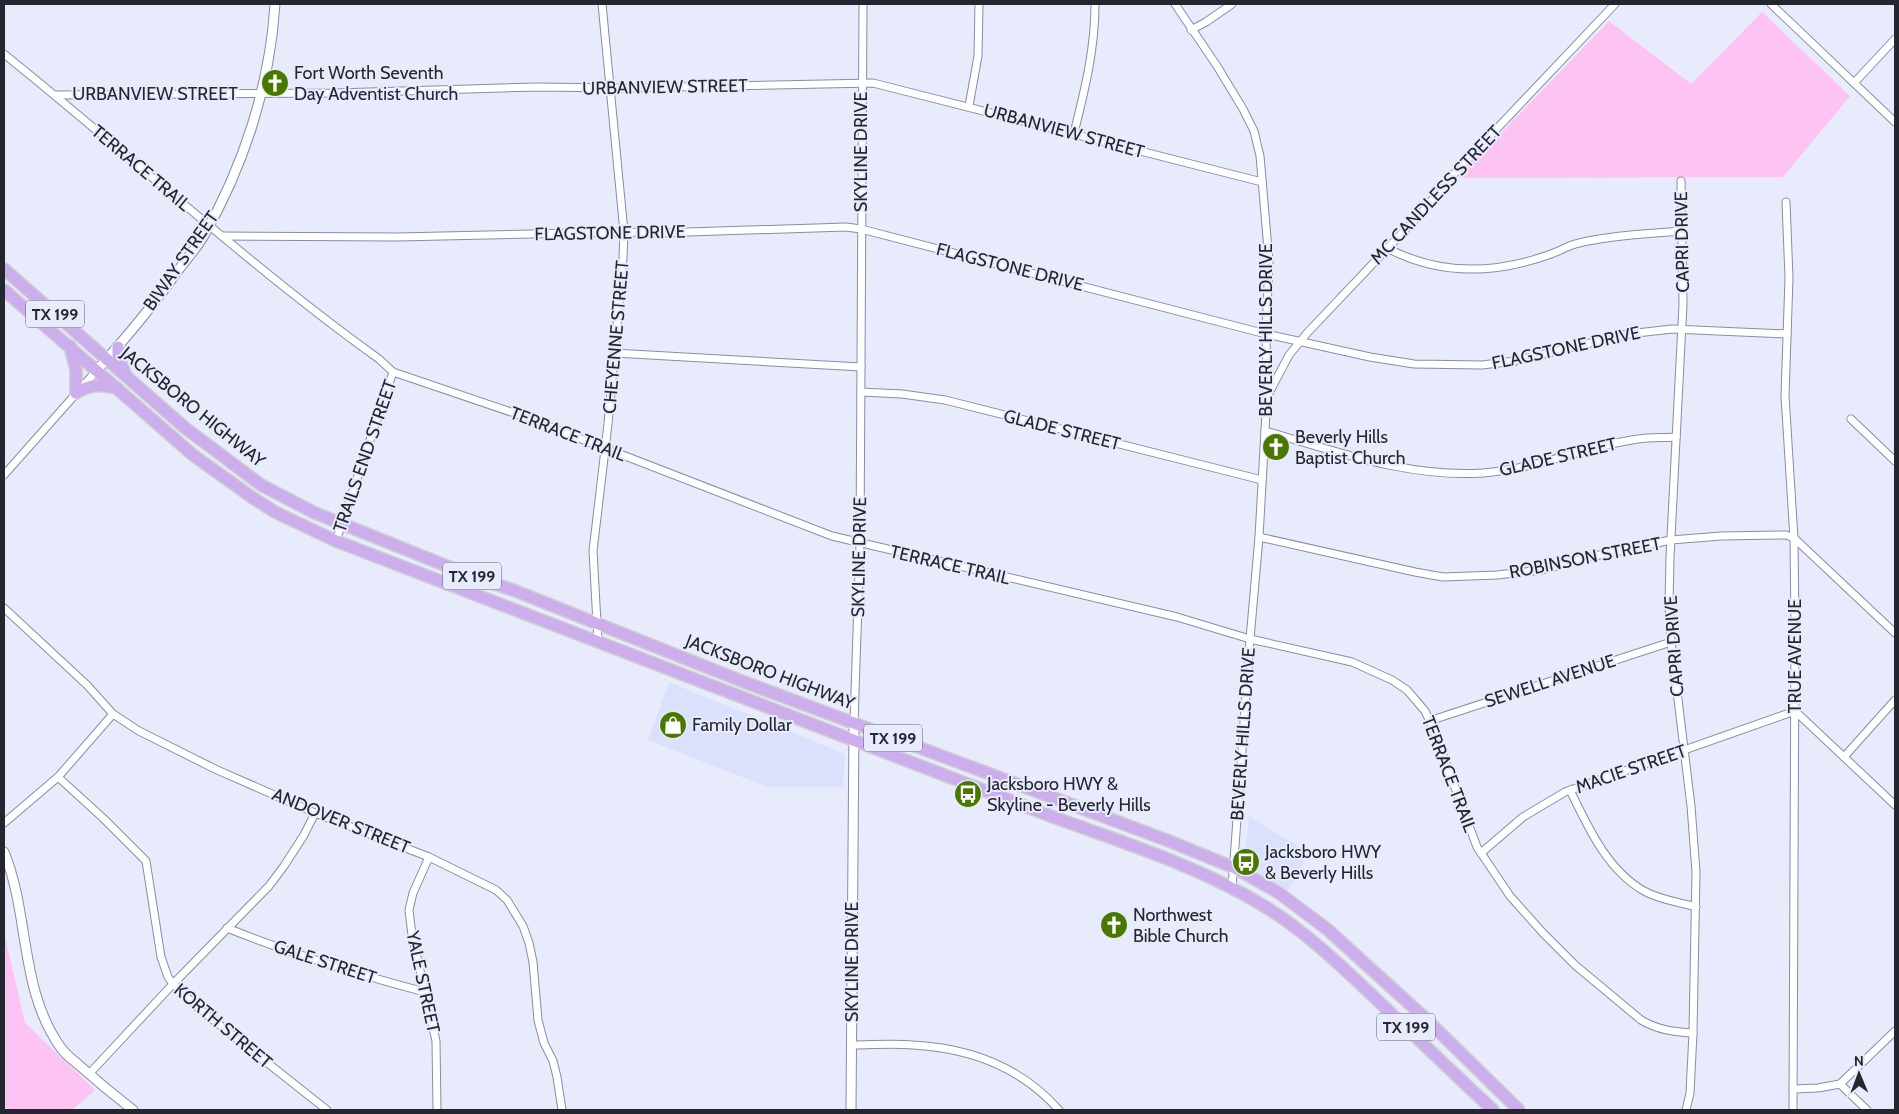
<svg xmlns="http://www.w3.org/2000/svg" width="1899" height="1114" font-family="Cabin,sans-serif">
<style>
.built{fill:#dbe1fd}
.green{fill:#fdc3f2}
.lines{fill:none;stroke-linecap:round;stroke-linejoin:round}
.minor-casing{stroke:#888da6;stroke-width:9}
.tertiary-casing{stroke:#888da6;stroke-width:11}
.primary-casing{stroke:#cfcfd1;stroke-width:14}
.minor{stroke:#fff;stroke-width:7}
.tertiary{stroke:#fff;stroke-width:9}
.primary{stroke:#ccaeed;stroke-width:11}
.labels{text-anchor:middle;stroke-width:4;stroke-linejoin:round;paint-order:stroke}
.shield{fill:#e7ebfb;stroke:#5e616d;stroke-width:1}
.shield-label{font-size:16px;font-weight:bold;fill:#242630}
.poi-label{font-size:18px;fill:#242630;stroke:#e7ebfb;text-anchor:start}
.street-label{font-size:18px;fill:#242630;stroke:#e7ebfb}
</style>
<rect width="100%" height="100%" fill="#e7ebfb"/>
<!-- built -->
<g class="built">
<polygon points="669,682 845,754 843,787 768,787 648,740"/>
<polygon points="1249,816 1309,853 1287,892 1244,864"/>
</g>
<!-- green -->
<g class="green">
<polygon points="1762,12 1850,96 1783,177 1458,178 1609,21 1691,84"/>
<polygon points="4,932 25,1023 95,1090 72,1110 4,1110"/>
</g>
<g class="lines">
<!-- minor casing -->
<g class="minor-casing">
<g id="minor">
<polyline points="1175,4 1217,66 1243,109 1254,131 1260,156 1269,261 1266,334 1267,395 1259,537 1250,639 1232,888"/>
<polyline points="1771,4 1895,122"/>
<polyline points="1191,30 1206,22 1232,4"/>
<path d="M4,54c126,101 244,211 375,305l14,13 121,41 318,123 345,81 73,22 102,23 40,18 15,10 18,21 8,17 44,119 33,49 33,37 32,32 66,55c17,10 33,12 52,13"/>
<polyline points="1854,83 1895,39"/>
<polyline points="55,95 336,93 536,87 624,88 873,83 1262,182"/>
<polyline points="969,106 978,56 979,4"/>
<path d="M1074,133c11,-44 21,-84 21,-129"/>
<polyline points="1681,181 1683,304 1670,557 1669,606 1671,642 1691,806 1696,872 1693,1033 1690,1093 1686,1110"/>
<polyline points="1786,202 1789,278 1785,396 1794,538 1795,628 1793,1110"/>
<polyline points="222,236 398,237 624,232 657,233 846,227 861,229 1266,334 1370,357 1414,364 1482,365 1515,361 1628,334 1672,329 1787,334"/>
<path d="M1387,248c53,28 109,26 164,6 9,-3 18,-9 28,-11 34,-8 69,-9 103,-12"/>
<polyline points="614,353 861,367"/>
<polyline points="861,392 902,394 945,400 1262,480"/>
<polyline points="1268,395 1289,355 1308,332 1423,211 1452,176 1615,4"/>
<polyline points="1851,419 1895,461"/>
<path d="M1265,431c71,20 143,47 218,42 54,-4 103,-27 155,-34 13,-2 26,-1 38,-2"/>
<polyline points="4,475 97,370"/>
<polyline points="1259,537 1415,572 1443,577 1497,575 1542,570 1590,557 1671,540 1721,536 1786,535 1794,538 1895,633"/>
<polyline points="336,541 393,372"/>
<polyline points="4,608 87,685 113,714 139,731 215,769 315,813 429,857 496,890 507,900 523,926 529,943 533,962 538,1020 544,1043 553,1061 557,1077 562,1110"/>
<polyline points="598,641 593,551 608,424 623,258 624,232 602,4"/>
<polyline points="1429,721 1671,642"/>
<polyline points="854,723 860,543 863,4"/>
<polyline points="1844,757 1895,700"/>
<polyline points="58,777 103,818 146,861 161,957 168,977 173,984 197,1007 327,1110"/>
<path d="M1570,790c18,37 37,80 74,101 16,9 35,11 52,16"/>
<polyline points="4,823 58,777 113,714"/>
<polyline points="1481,853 1523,817 1565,792 1795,711 1895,805"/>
<polyline points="429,857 413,893 409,910 412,935 436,1041 437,1110"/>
<path d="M227,928c65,26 130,46 198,64"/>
<path d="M852,1045c20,0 41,-2 61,0 56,3 108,22 146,65"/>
<polyline points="89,1074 173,984 269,886 284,866 304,835 315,813"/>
<polyline points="1840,1084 1867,1110"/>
<polyline points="1793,1089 1818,1088 1840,1084 1895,1031"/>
</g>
</g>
<!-- tertiary casing -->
<g class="tertiary-casing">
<g id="tertiary">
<path d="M97,370c28,-31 55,-63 79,-97 9,-12 19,-23 27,-36 41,-71 67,-152 72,-233"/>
<path d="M4,852c26,63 15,138 57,196 5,7 13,13 19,18 18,16 35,30 53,44"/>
<polyline points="851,1110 854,723"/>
</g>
</g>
<!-- primary casing -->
<g class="primary-casing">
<g id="primary">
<polyline points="4,269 184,427 261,485 315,513 474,577 513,590 744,682 1169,841 1235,868 1279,893 1327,929 1425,1018 1519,1110"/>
<path d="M4,290l189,165 60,43 22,14 61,29 712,274c73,27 149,50 216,91 41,25 76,59 111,92 39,37 78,75 118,112"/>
<polyline points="70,346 76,370 76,393"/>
<polyline points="118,347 118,356 125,373"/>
<path d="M76,393c16,-10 23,-8 41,-5"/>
</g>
</g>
<!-- minor -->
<use href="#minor" class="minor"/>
<!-- tertiary -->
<use href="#tertiary" class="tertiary"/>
<!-- primary -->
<use href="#primary" class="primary"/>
</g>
<!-- icons -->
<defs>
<g id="church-disc" transform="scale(1.4375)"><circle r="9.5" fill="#487800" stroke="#e7ebfb"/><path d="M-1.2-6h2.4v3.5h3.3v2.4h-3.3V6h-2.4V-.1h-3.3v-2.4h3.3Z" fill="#fff"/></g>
<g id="shop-disc" transform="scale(1.4375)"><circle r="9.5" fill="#487800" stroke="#e7ebfb"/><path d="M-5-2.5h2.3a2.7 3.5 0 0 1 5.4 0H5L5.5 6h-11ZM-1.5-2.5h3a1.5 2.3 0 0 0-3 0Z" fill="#fff"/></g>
<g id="bus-disc" transform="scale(1.4375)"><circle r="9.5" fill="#487800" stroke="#e7ebfb"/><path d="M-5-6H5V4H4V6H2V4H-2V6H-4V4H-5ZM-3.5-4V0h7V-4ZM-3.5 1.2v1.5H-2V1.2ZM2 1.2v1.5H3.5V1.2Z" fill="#fff"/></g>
</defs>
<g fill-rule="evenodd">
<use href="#church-disc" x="275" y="83"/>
<use href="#church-disc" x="1276" y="447"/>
<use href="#shop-disc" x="673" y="725"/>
<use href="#bus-disc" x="968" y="794"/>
<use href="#bus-disc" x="1246" y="862"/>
<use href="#church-disc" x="1114" y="925"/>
</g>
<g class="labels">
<!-- shield labels -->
<g class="shield">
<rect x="26" y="300.5" width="58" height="27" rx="4"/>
<rect x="443" y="562.5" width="58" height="27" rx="4"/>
<rect x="864" y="724.5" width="58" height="27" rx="4"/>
<rect x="1377" y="1013.5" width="58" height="27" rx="4"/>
</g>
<g class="shield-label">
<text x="55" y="320">TX 199</text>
<text x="472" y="582">TX 199</text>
<text x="893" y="744">TX 199</text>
<text x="1406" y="1033">TX 199</text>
</g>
<!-- poi labels -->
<g class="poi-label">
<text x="294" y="79">Fort Worth Seventh<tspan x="294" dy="21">Day Adventist Church</tspan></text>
<text x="1295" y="443">Beverly Hills<tspan x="1295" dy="21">Baptist Church</tspan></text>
<text x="692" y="731">Family Dollar</text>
<text x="987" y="790">Jacksboro HWY &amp;<tspan x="987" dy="21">Skyline - Beverly Hills</tspan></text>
<text x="1265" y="858">Jacksboro HWY<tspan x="1265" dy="21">&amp; Beverly Hills</tspan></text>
<text x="1133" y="921">Northwest<tspan x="1133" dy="21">Bible Church</tspan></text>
</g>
<!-- street labels -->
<g class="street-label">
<text transform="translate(665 87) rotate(-1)" y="6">URBANVIEW STREET</text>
<text x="155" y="100">URBANVIEW STREET</text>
<text transform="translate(1064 131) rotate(15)" y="6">URBANVIEW STREET</text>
<text transform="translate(861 152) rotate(-90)" y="6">SKYLINE DRIVE</text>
<text transform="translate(141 168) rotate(40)" y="6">TERRACE TRAIL</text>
<text transform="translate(1436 195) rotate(-47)" y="6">MC CANDLESS STREET</text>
<text transform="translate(610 233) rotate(-1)" y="6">FLAGSTONE DRIVE</text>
<text transform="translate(1682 242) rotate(-91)" y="6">CAPRI DRIVE</text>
<text transform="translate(181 261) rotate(-55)" y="6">BIWAY STREET</text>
<text transform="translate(1010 267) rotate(14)" y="6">FLAGSTONE DRIVE</text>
<text transform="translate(1266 330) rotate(-90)" y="6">BEVERLY HILLS DRIVE</text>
<text transform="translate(616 337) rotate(-85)" y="6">CHEYENNE STREET</text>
<text transform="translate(1566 348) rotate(-12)" y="6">FLAGSTONE DRIVE</text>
<text transform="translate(193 407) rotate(39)" y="6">JACKSBORO HIGHWAY</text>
<text transform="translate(1062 430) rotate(14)" y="6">GLADE STREET</text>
<text transform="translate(568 434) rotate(21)" y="6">TERRACE TRAIL</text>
<text transform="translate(365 456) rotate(-71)" y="6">TRAILS END STREET</text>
<text transform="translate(1558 457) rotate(-13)" y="6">GLADE STREET</text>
<text transform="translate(859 557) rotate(-89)" y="6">SKYLINE DRIVE</text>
<text transform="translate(1585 558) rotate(-11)" y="6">ROBINSON STREET</text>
<text transform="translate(950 565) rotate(13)" y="6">TERRACE TRAIL</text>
<text transform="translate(1674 646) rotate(-94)" y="6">CAPRI DRIVE</text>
<text transform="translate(1795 656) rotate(-90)" y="6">TRUE AVENUE</text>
<text transform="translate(770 672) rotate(21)" y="6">JACKSBORO HIGHWAY</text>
<text transform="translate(1550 681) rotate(-18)" y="6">SEWELL AVENUE</text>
<text transform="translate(1243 734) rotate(-86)" y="6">BEVERLY HILLS DRIVE</text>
<text transform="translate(1631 769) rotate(-19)" y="6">MACIE STREET</text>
<text transform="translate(1449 774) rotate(69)" y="6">TERRACE TRAIL</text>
<text transform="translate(341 821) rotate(22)" y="6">ANDOVER STREET</text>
<text transform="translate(325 962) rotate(18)" y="6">GALE STREET</text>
<text transform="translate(852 962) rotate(-90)" y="6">SKYLINE DRIVE</text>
<text transform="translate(423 982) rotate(78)" y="6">YALE STREET</text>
<text transform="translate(223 1026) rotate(40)" y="6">KORTH STREET</text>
</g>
</g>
<!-- border -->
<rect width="1899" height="1114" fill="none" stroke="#242630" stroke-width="10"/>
<!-- north arrow -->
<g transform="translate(1859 1074) rotate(359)" stroke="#e7ebfb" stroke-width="4" paint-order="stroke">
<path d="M0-4L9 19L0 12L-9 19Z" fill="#242630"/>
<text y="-8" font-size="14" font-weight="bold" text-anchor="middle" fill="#242630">N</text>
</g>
</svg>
